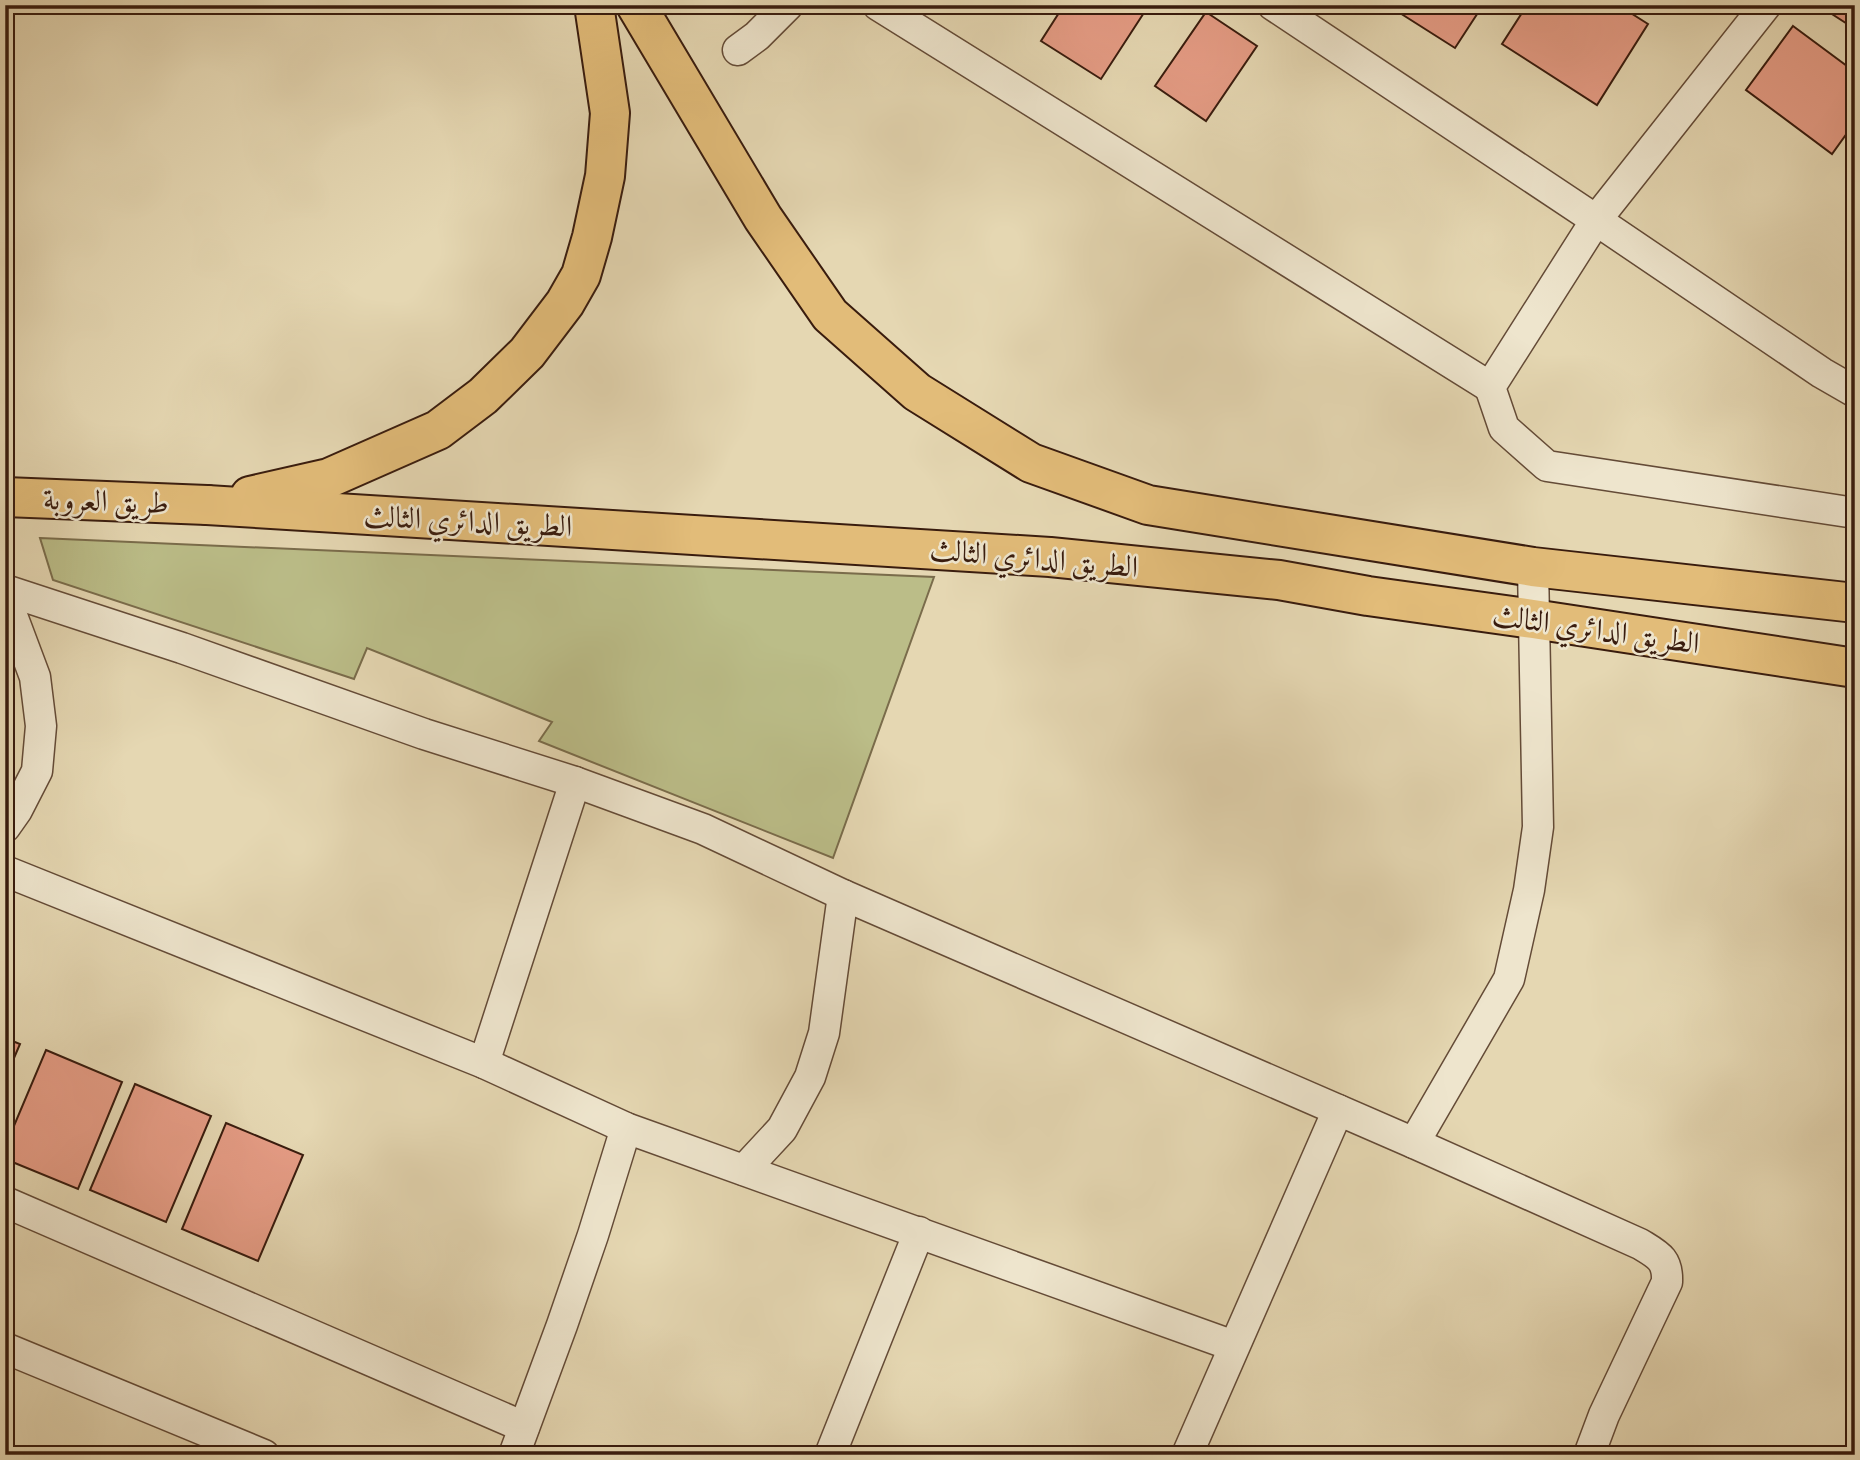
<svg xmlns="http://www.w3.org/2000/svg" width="1860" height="1460" font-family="'IM FELL Double Pica',Amiri,serif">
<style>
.green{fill:#bbbd88;stroke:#7a6c4b;stroke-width:2}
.building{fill:#e59c85;stroke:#391c0e;stroke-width:2}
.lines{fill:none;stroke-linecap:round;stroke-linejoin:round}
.minor-casing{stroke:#644b37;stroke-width:33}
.primary-casing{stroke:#391c0e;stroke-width:42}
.trunk-casing{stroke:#391c0e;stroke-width:42}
.minor{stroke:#eee5cd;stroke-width:30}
.primary{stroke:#e2bc79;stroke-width:38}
.trunk{stroke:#e2bc79;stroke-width:38}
.labels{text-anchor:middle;stroke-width:5;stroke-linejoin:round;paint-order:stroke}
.street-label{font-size:30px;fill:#391c0e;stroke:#eee5cd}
</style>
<rect width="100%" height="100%" fill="#e5d7b2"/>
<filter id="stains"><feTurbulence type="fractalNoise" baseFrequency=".00286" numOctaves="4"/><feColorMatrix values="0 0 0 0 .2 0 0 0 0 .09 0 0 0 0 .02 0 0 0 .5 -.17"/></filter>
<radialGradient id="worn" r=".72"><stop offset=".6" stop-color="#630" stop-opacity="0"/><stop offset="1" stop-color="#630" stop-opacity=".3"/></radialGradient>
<!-- green -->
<polygon class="green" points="40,538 934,577 833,858 539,741 552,722 367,648 354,679 53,580"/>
<!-- building -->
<g class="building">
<polygon points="1064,5 1149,5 1101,79 1041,41"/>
<polygon points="1394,5 1483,5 1455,48 1392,8"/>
<polygon points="1527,5 1618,5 1648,24 1597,105 1502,44"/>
<polygon points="1818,5 1855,5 1855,29"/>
<polygon points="1206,12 1257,46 1206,121 1155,86"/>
<polygon points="1793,26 1855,72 1855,122 1832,154 1746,90"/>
<polygon points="5,1038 20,1044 5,1079"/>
<polygon points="46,1050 122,1082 78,1189 5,1159 5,1147"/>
<polygon points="135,1084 211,1116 166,1222 90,1190"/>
<polygon points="226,1123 303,1155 258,1261 182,1229"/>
</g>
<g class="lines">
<!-- minor casing -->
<g class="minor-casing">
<g id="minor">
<polyline points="878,5 1490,387"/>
<polyline points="1273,5 1596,220 1822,373 1855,392"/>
<polyline points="1766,5 1596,220 1490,387 1504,428 1547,466 1855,513"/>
<polyline points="738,50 757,36 788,5"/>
<path d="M5,590l177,58 242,86 151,48 128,47 140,66 571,248 226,101c18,11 28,15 27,38l-63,133 -15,40"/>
<polyline points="5,597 35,677 41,726 37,771 17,810 5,827"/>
<polyline points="5,871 484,1063 626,1128 1234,1346"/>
<polyline points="484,1063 575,782"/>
<polyline points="1414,1143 1509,979 1529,890 1538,827 1533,567"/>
<polyline points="744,1170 782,1129 810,1077 824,1033 843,895"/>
<polyline points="5,1202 524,1427"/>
<polyline points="5,1348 264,1455"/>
<polyline points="514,1455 562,1325 593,1235 626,1128"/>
<polyline points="830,1455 919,1232"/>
<polyline points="1187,1455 1338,1110"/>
</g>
</g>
<!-- primary casing -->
<g class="primary-casing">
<polyline id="primary" points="5,497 207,505"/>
</g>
<!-- trunk casing -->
<g class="trunk-casing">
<g id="trunk">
<polyline points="636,5 763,218 830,315 917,392 1031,463 1148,505 1533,567 1855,603"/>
<polyline points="250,496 329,478 438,430 483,396 527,353 565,303 581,275 592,237 605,176 610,113 594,5"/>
<polyline points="207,505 1050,557 1279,580 1368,596 1533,619 1855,668"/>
</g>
</g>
<!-- minor -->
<use href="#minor" class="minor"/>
<!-- primary -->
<use href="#primary" class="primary"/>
<!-- trunk -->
<use href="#trunk" class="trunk"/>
</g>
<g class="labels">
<!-- street labels -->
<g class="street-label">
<text transform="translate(106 501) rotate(2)" y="10">طريق العروبة</text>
<text transform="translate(468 521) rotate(3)" y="10">الطريق الدائري الثالث</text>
<text transform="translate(1034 558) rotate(5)" y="10">الطريق الدائري الثالث</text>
<text transform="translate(1596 629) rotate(8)" y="10">الطريق الدائري الثالث</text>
</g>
</g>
<!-- margin -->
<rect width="1860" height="1460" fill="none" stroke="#e5d7b2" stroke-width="28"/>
<rect x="7" y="7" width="1846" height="1446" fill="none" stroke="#391c0e" stroke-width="3.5"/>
<rect x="14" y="14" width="1832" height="1432" fill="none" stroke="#391c0e" stroke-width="2"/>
<rect width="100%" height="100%" filter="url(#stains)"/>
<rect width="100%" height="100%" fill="url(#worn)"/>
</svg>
